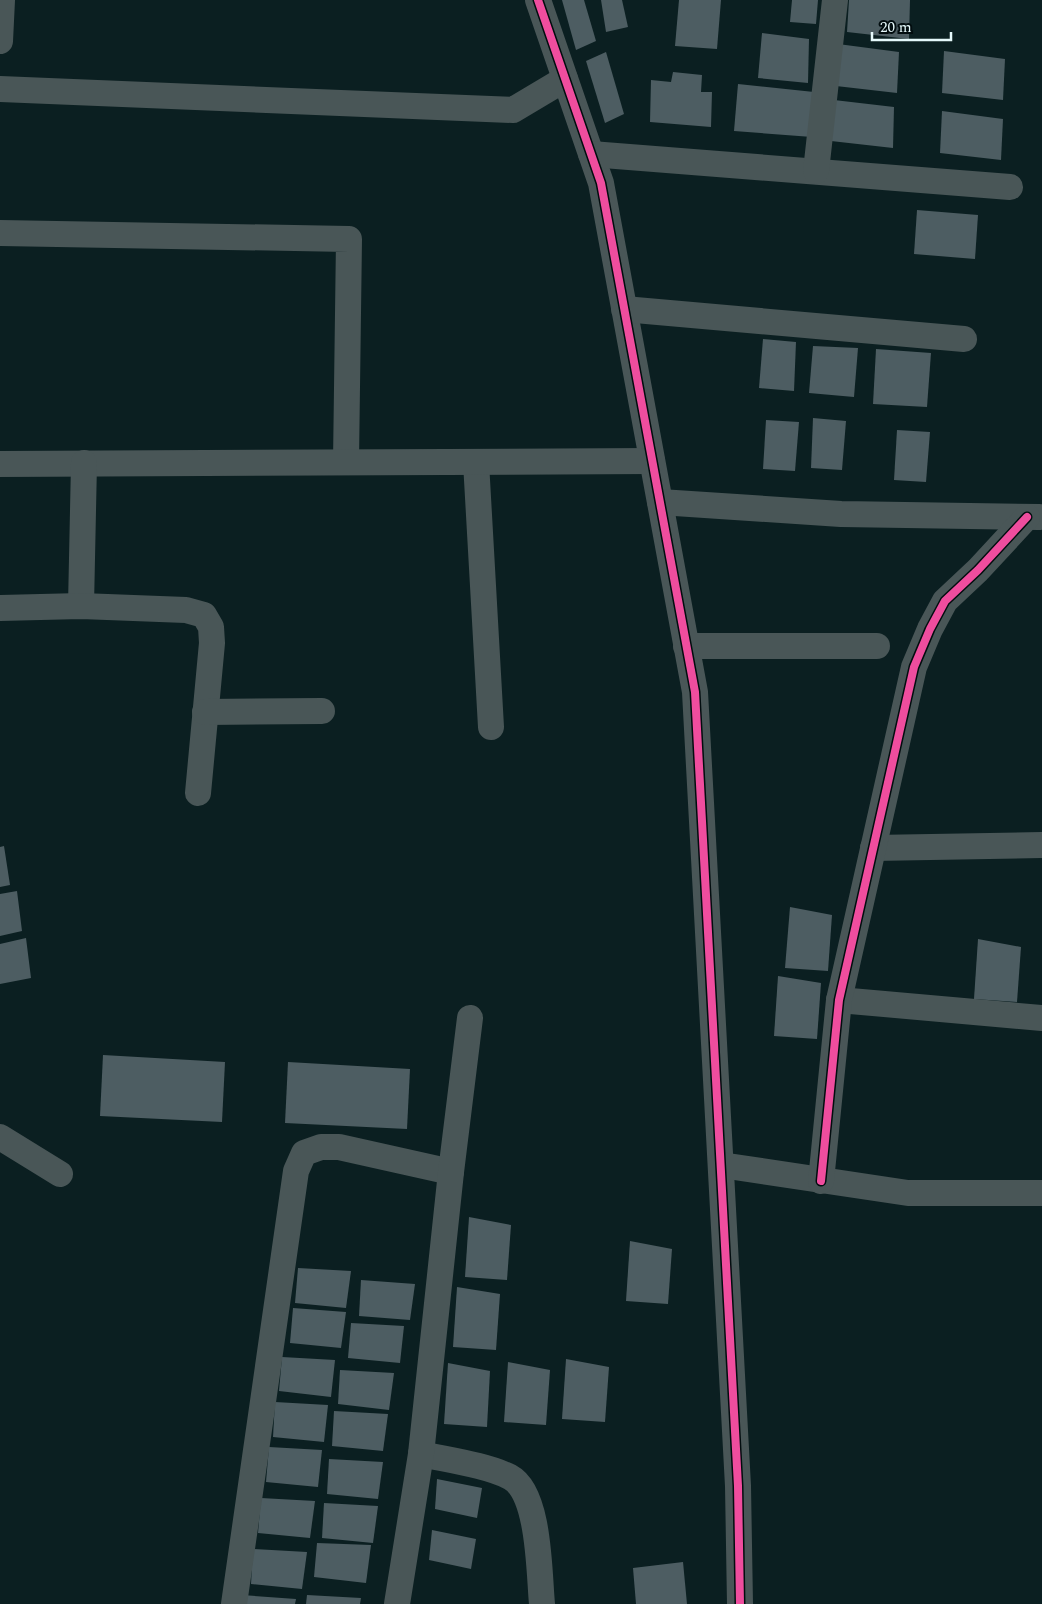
<svg xmlns="http://www.w3.org/2000/svg" width="1042" height="1604" font-family="Spectral,serif">
<style>
.building{fill:#4d5d62}
.lines{fill:none;stroke-linecap:round;stroke-linejoin:round}
.minor{stroke:#495657;stroke-width:26}
.cycleway-casing{stroke:#020d0f;stroke-width:11}
.cycleway{stroke:#ef4d9e;stroke-width:8}
</style>
<rect width="100%" height="100%" fill="#0b1f21"/>
<!-- building -->
<g class="building">
<polygon points="562,0 584,0 596,41 576,50"/>
<polygon points="601,0 622,0 628,27 606,32"/>
<polygon points="679,0 721,0 717,49 675,46"/>
<polygon points="792,0 818,0 816,24 790,22"/>
<polygon points="849,0 910,0 909,39 847,32"/>
<polygon points="762,33 809,39 808,83 758,78"/>
<polygon points="838,44 899,52 897,93 836,86"/>
<polygon points="944,51 1005,59 1003,100 942,93"/>
<polygon points="606,52 624,114 605,123 586,61"/>
<polygon points="673,72 702,75 701,92 712,92 711,127 650,122 651,80 671,82"/>
<polygon points="738,84 814,92 812,137 734,131"/>
<polygon points="834,100 894,107 893,148 831,141"/>
<polygon points="942,111 1003,119 1001,160 940,153"/>
<polygon points="917,210 978,215 975,259 914,254"/>
<polygon points="763,339 796,342 794,391 759,388"/>
<polygon points="813,346 858,348 854,397 809,393"/>
<polygon points="876,349 931,353 927,407 873,404"/>
<polygon points="813,418 846,421 842,470 811,468"/>
<polygon points="766,420 799,422 795,471 763,469"/>
<polygon points="897,430 930,432 926,482 894,480"/>
<polygon points="4,846 10,885 0,887 0,847"/>
<polygon points="17,891 22,931 0,936 0,894"/>
<polygon points="790,907 832,915 828,971 785,968"/>
<polygon points="26,938 31,978 0,984 0,944"/>
<polygon points="978,939 1021,947 1017,1002 974,999"/>
<polygon points="778,976 821,983 817,1039 774,1036"/>
<polygon points="103,1055 225,1062 222,1122 100,1116"/>
<polygon points="288,1062 410,1069 407,1129 285,1123"/>
<polygon points="469,1217 511,1225 507,1280 465,1277"/>
<polygon points="630,1241 672,1249 668,1304 626,1301"/>
<polygon points="298,1268 351,1271 346,1308 295,1303"/>
<polygon points="361,1280 415,1284 410,1320 359,1316"/>
<polygon points="457,1287 500,1294 496,1350 453,1347"/>
<polygon points="293,1308 346,1312 341,1348 290,1343"/>
<polygon points="351,1323 404,1326 400,1363 348,1358"/>
<polygon points="282,1357 335,1360 331,1397 279,1391"/>
<polygon points="566,1359 609,1367 605,1422 562,1419"/>
<polygon points="508,1362 550,1370 546,1425 504,1422"/>
<polygon points="448,1363 490,1371 487,1427 444,1424"/>
<polygon points="340,1370 394,1373 389,1410 338,1404"/>
<polygon points="275,1402 328,1405 324,1442 273,1437"/>
<polygon points="334,1411 388,1414 383,1451 332,1446"/>
<polygon points="269,1447 322,1450 318,1487 266,1482"/>
<polygon points="329,1459 383,1462 378,1499 327,1494"/>
<polygon points="437,1479 482,1488 477,1518 435,1509"/>
<polygon points="261,1498 315,1501 310,1538 258,1533"/>
<polygon points="324,1503 378,1506 373,1543 322,1538"/>
<polygon points="432,1530 476,1539 471,1569 429,1560"/>
<polygon points="317,1543 371,1545 366,1583 314,1577"/>
<polygon points="253,1549 307,1552 302,1589 251,1584"/>
<polygon points="683,1562 687,1604 636,1604 633,1568"/>
<polygon points="242,1595 296,1599 295,1604 242,1604"/>
<polygon points="307,1595 361,1598 360,1604 306,1604"/>
</g>
<g class="lines">
<!-- minor -->
<g class="minor">
<polyline points="538,0 601,183 695,692 738,1486 740,1604"/>
<polyline points="0,41 2,0"/>
<polyline points="0,89 513,110 565,79"/>
<polyline points="591,154 1010,187"/>
<polyline points="816,171 835,0"/>
<polyline points="0,233 349,239 346,462"/>
<polyline points="624,309 964,339"/>
<polyline points="476,462 491,727"/>
<polyline points="0,464 652,461"/>
<polyline points="660,502 841,514 1039,517"/>
<polyline points="81,606 84,463"/>
<polyline points="0,608 81,606 186,610 204,615 211,627 212,643 198,793"/>
<polyline points="686,646 877,646"/>
<polyline points="205,712 322,711"/>
<polyline points="873,848 1042,845"/>
<polyline points="839,1000 1042,1018"/>
<polyline points="0,1137 60,1174"/>
<polyline points="721,1165 908,1193 1042,1193"/>
<polyline points="821,1181 839,1000 914,667 930,629 945,601 978,570 1027,517"/>
<path d="M421,1454c27,6 65,11 89,23 30,16 29,97 32,127"/>
<polyline points="234,1604 296,1171 304,1153 321,1147 339,1147 451,1172"/>
<polyline points="397,1604 421,1454 451,1172 470,1018"/>
</g>
<!-- cycleway casing -->
<g class="cycleway-casing">
<g id="cycleway">
<polyline points="538,0 601,183 695,692 738,1486 740,1604"/>
<polyline points="821,1181 839,1000 914,667 930,629 945,601 978,570 1027,517"/>
</g>
</g>
<!-- cycleway -->
<use href="#cycleway" class="cycleway"/>
</g>
<!-- scale -->
<path d="M872 32v8h79v-8" fill="none" stroke="#e5f9fb" stroke-width="2.5"/>
<text x="880" y="32" font-size="15" fill="#e5f9fb" stroke="#020d0f" stroke-width="4" paint-order="stroke">20 m</text>
</svg>
